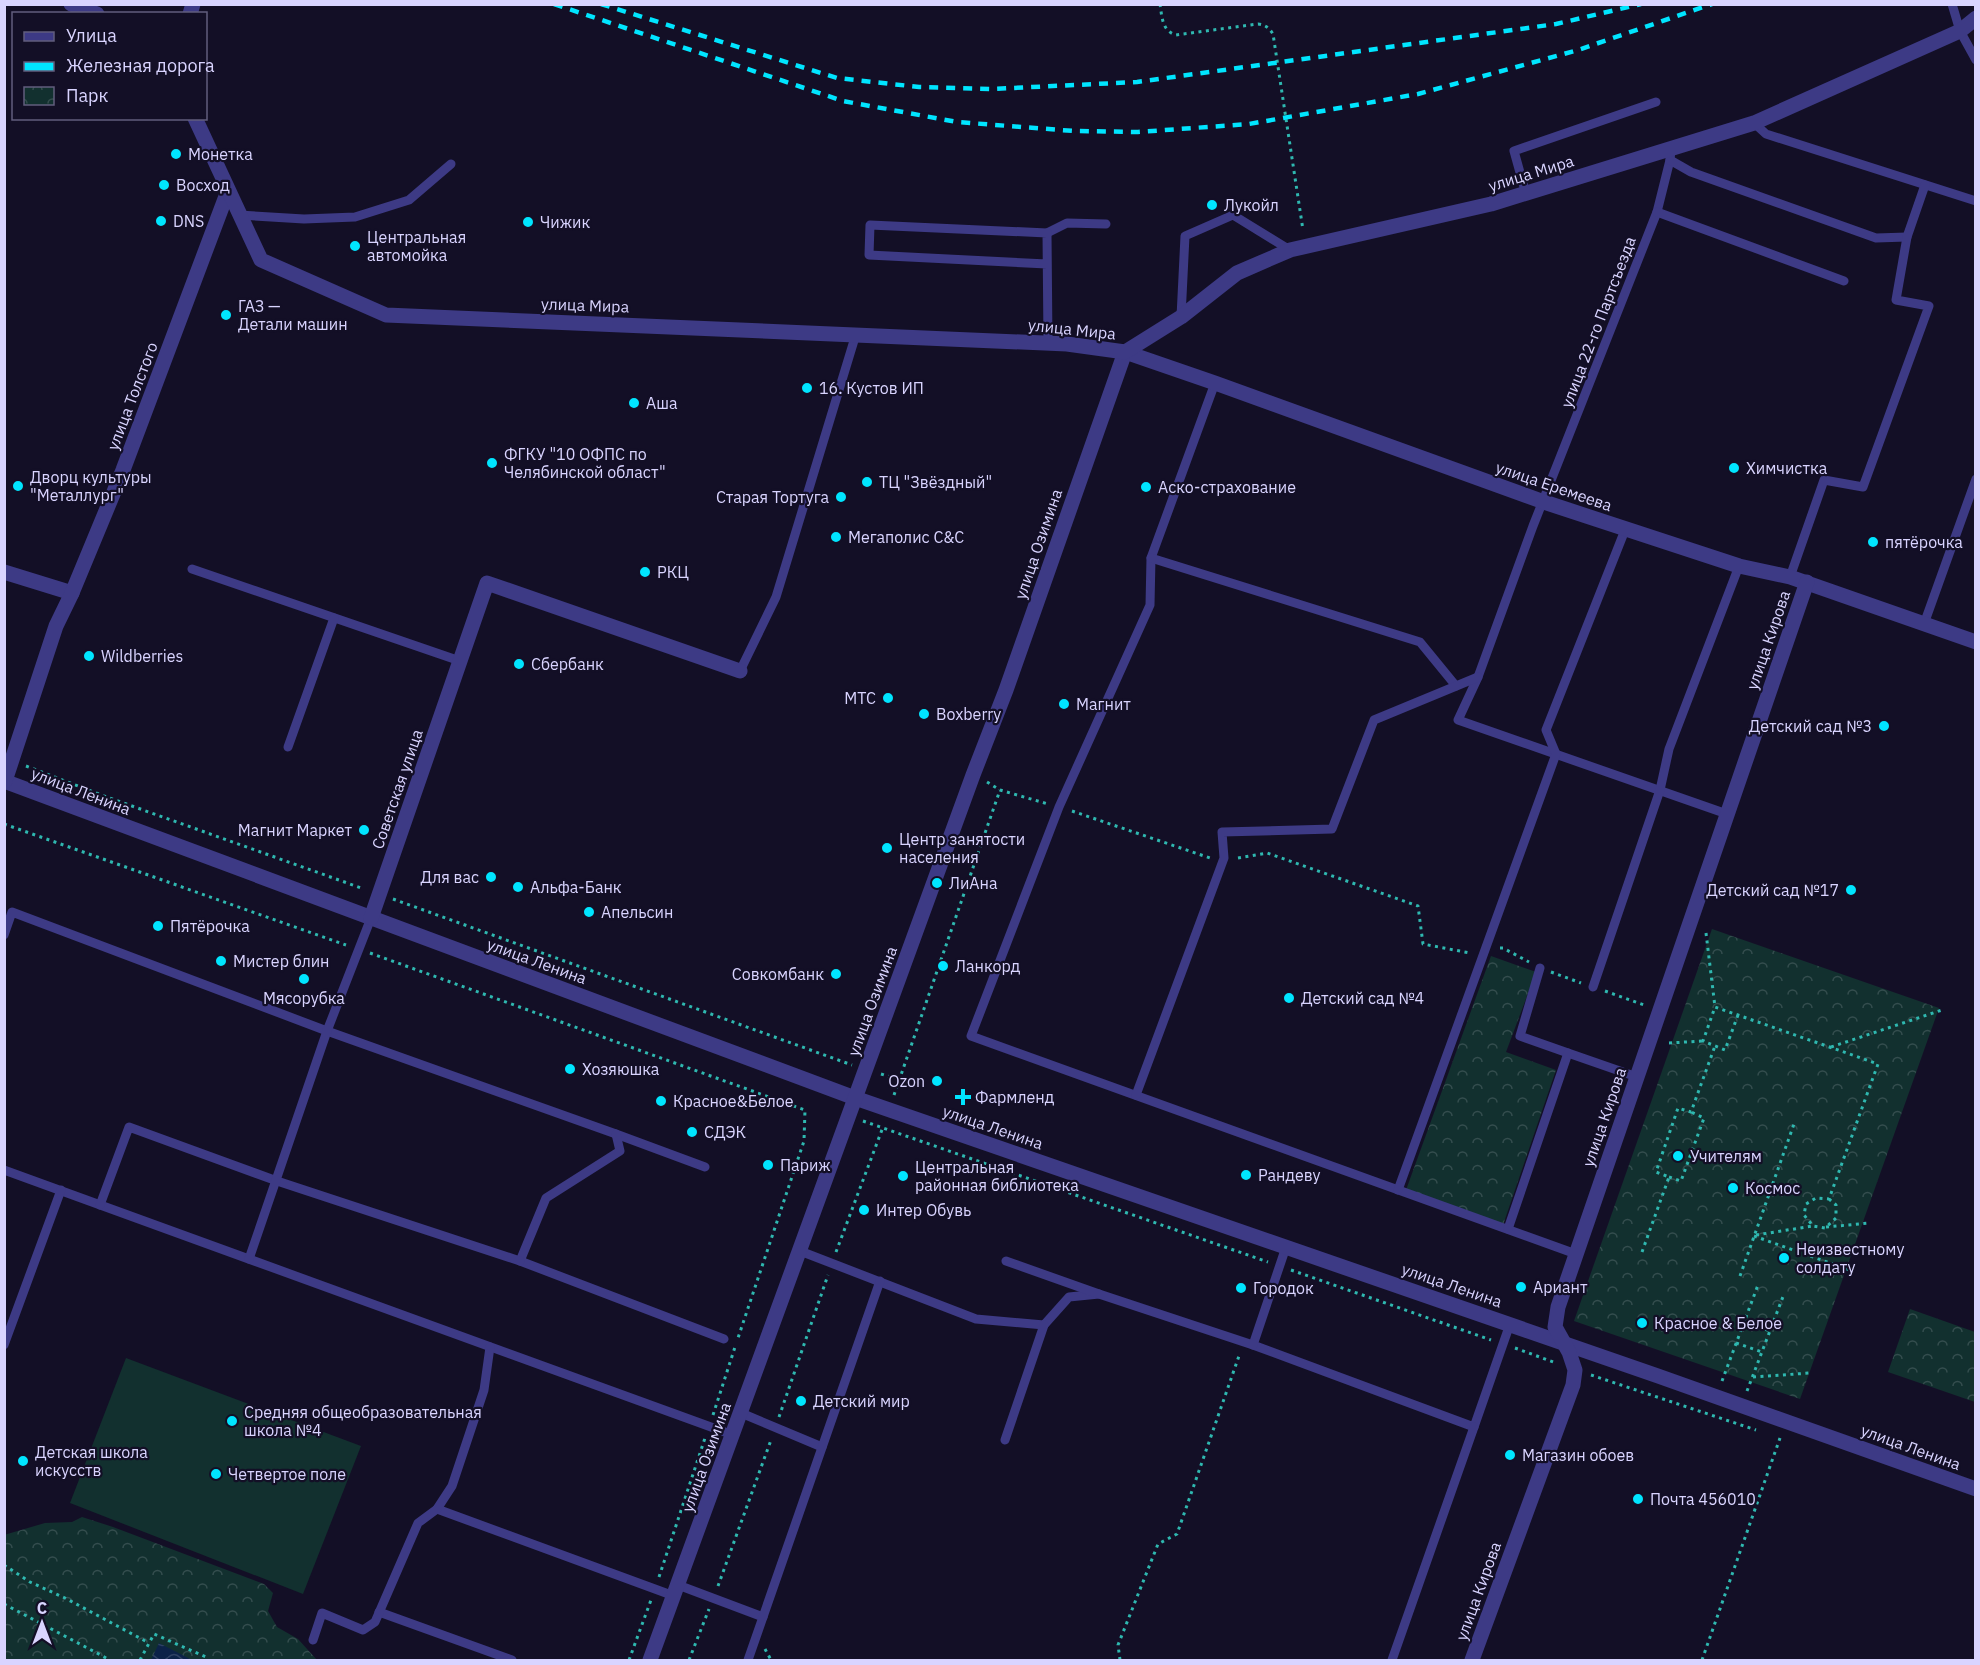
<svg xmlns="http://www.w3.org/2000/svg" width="1980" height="1665" font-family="'IBM Plex Sans',sans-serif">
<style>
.grass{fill:#12302f}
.park{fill:url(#park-crowns)}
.water{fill:url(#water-waves)}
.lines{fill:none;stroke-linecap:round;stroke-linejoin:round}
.path{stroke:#2fb8b0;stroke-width:3;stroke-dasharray:3 4.5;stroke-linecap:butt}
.service{stroke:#3d3a85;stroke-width:9}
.minor{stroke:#3d3a85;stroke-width:15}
.tertiary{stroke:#3d3a85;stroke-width:15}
.rail{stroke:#00e5ff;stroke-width:4.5;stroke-dasharray:9 8;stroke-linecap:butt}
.poi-dot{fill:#00e5ff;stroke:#130f26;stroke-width:2}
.labels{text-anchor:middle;stroke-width:4.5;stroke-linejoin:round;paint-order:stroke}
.poi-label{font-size:16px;fill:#d9d4ff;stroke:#130f26;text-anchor:start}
.street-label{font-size:16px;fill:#d9d4ff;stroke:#130f26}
</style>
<defs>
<pattern id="park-crowns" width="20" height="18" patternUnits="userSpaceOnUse" patternTransform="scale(1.5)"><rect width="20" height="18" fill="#12302f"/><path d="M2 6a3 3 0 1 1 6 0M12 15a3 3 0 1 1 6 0" fill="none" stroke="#344d4e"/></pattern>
<pattern id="water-waves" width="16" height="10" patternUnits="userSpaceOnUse" patternTransform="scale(1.5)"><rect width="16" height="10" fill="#0c2248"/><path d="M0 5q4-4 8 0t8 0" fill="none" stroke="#2f4163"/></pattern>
</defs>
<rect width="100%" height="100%" fill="#130f26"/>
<!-- grass -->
<polygon class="grass" points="126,1358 361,1446 303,1594 70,1503"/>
<!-- park -->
<g class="park">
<polygon points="1712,929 1939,1008 1800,1399 1574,1321"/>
<polygon points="1491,956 1536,972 1506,1052 1556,1070 1503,1225 1406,1190"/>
<polygon points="1910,1309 1975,1332 1975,1402 1888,1372"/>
<polygon points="82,1517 113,1527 264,1584 273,1593 268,1611 277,1627 298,1639 317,1660 5,1660 4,1535 45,1523 72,1522"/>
</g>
<!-- water -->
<polygon class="water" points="159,1643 192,1660 151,1660"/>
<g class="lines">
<!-- path -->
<g class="path">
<path d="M1160,4c2,13 2,27 16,31l82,-11c8,1 11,4 15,10l30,196"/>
<polyline points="26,766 104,796 364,889"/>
<polyline points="987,782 1000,790 1048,804"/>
<polyline points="1072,811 1210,858"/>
<polyline points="4,824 346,945"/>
<polyline points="1238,858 1267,853 1418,906 1423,944 1470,953"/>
<polyline points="393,899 852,1065"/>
<polyline points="1706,933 1715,1007"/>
<polyline points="1500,948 1503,948 1529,962"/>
<polyline points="370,953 805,1110 804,1141 737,1341"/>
<polyline points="1551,972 1581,983"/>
<polyline points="1605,991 1644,1005"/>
<path d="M1738,1015l-13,35 -22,-9 12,-34c54,19 109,38 163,57l-49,135 -13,-1 -10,6 -2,11 9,11 12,2 11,-10v-13l-7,-6"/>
<polyline points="1669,1043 1703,1041"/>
<polyline points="1831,1047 1942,1010"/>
<polyline points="881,1074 900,1080"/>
<polyline points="894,1095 1000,790"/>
<polyline points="863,1121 1268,1262"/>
<polyline points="1669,1177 1681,1181 1704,1118 1691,1112"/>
<polyline points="1826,1227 1870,1223"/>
<polyline points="1756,1235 1813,1226"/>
<polyline points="1754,1236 1852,1271"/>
<polyline points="836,1252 883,1127"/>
<polyline points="1642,1252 1669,1177 1656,1172 1678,1108 1691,1112 1715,1046"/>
<polyline points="1291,1270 1491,1340"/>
<polyline points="1740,1276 1794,1124"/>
<polyline points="1744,1322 1770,1331"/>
<polyline points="1736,1343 1762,1352"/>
<polyline points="1515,1348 1556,1363"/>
<polyline points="1591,1375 1756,1430"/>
<polyline points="1753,1377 1810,1373"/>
<polyline points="1722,1381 1758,1285"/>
<polyline points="1747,1391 1784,1294"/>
<polyline points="713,1415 735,1347"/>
<polyline points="779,1417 828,1275"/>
<polyline points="4,1565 30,1582 65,1598 149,1643"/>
<polyline points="659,1577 705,1438"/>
<polyline points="718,1586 771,1440"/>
<polyline points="4,1604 110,1660"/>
<polyline points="765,1649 771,1660"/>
<polyline points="140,1660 154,1634 206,1657 205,1660"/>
<polyline points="629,1660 651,1600"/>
<polyline points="689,1660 709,1609"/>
<polyline points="1120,1660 1118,1645 1158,1544 1177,1534 1240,1353"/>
<polyline points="1702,1660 1780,1438"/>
</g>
<!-- service -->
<g class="service">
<polyline points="1952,4 1960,31 1976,60"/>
<polyline points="1754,123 1766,134 1976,201"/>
<polyline points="1671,149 1670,160 1657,212 1533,526 1478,677 1458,720 1727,814"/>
<polyline points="1670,160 1691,172 1876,238 1907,237"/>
<polyline points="1526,194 1514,151 1656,102"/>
<polyline points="1657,212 1844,281"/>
<polyline points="239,215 304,219 355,217 409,200 451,164"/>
<polyline points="1047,233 1067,223 1106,224"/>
<polyline points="1047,264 869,255 870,225 1047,233 1048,343"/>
<polyline points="1181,317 1185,236 1233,215 1290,250"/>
<polyline points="1215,383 1151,558 1150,605 1059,807 971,1036 1576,1254"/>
<polyline points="1151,558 1420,642 1456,686"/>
<polyline points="192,569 460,661"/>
<polyline points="1790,577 1824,480 1863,487 1929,306 1896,300 1907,237 1925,185"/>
<polyline points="1924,624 1976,479"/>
<polyline points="740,671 776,597 856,334"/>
<polyline points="288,747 334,618"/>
<polyline points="4,935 12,912 327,1031 616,1134 705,1167"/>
<polyline points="1540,968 1520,1036 1568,1053"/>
<polyline points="1593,987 1660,790 1669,749 1739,566"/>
<polyline points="1136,1095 1224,858 1222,832 1332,829 1374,720 1478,677"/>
<polyline points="616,1134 620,1151 546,1198 520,1261 724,1339"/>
<polyline points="4,1170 733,1435"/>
<polyline points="1398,1190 1556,754 1546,730 1625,530"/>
<polyline points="100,1205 129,1127 277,1181 520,1261"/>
<polyline points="1508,1229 1568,1053 1637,1077"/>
<polyline points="1286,1247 1253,1345 1474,1427 1510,1324"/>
<polyline points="800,1251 976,1319 1044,1325 1069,1297 1099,1294"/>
<polyline points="249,1259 327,1031 371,918"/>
<polyline points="1006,1261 1099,1294 1253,1345"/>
<polyline points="4,1345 61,1190"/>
<polyline points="741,1413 822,1447"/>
<polyline points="1005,1440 1044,1325"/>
<polyline points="437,1509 674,1596"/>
<polyline points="678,1585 763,1617"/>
<polyline points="379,1612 512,1660"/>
<polyline points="313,1640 322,1613 363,1630 375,1622 418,1523 437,1509 452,1486 484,1390 490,1347"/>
<polyline points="748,1660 880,1281"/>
<polyline points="1392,1660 1474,1427"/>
</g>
<!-- minor -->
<g class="minor">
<polyline points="190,14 193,4"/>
<polyline points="4,572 72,593"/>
<polyline points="4,781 855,1098 1658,1376 1976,1489"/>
<polyline points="5,781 56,626 72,593 123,470 228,191"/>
<polyline points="371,918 487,583 740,671"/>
<polyline points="650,1660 973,775 1006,690 1125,352 1215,383 1544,502 1739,566 1790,577 1976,642"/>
<polyline points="1472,1660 1573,1385 1575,1370 1569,1352 1555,1327 1558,1307 1807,582"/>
</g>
<!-- tertiary -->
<g class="tertiary">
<polyline points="71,4 97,14"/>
<polyline points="195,118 261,260 386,315 1067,344 1125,352 1181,317 1237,273 1290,250 1491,204 1754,123 1960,31 1976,18"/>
</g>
<!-- rail -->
<g class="rail">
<polyline points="554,4 843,101 957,122 1074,131 1138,132 1249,124 1418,94 1578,50 1712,4"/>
<polyline points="601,4 837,78 919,87 992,89 1137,82 1556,24 1641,4"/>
</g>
</g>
<!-- markers -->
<g class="poi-dot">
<circle cx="176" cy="154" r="6"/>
<circle cx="164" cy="185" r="6"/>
<circle cx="1212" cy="205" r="6"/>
<circle cx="161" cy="221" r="6"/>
<circle cx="528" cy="222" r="6"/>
<circle cx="355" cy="246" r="6"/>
<circle cx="226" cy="315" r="6"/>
<circle cx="807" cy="388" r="6"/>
<circle cx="634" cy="403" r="6"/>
<circle cx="492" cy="463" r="6"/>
<circle cx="1734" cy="468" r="6"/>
<circle cx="867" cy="482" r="6"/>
<circle cx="18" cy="486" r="6"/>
<circle cx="1146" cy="487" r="6"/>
<circle cx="841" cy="497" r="6"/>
<circle cx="836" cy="537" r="6"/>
<circle cx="1873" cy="542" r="6"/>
<circle cx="645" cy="572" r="6"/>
<circle cx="89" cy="656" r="6"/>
<circle cx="519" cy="664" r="6"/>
<circle cx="888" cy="698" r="6"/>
<circle cx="1064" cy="704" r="6"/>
<circle cx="924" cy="714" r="6"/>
<circle cx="1884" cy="726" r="6"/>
<circle cx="364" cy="830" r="6"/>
<circle cx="887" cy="848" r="6"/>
<circle cx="491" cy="877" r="6"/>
<circle cx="937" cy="883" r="6"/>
<circle cx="518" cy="887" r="6"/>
<circle cx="1851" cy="890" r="6"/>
<circle cx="589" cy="912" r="6"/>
<circle cx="158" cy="926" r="6"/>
<circle cx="221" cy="961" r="6"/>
<circle cx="943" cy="966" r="6"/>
<circle cx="836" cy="974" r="6"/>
<circle cx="304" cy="979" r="6"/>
<circle cx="1289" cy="998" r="6"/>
<circle cx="570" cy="1069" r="6"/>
<circle cx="937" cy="1081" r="6"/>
<path d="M960 1088h6v6h6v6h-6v6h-6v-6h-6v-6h6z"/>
<circle cx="661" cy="1101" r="6"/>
<circle cx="692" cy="1132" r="6"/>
<circle cx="1678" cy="1156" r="6"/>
<circle cx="768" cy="1165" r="6"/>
<circle cx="1246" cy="1175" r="6"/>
<circle cx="903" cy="1176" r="6"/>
<circle cx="1733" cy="1188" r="6"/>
<circle cx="864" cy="1210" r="6"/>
<circle cx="1784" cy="1258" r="6"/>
<circle cx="1521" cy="1287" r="6"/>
<circle cx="1241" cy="1288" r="6"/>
<circle cx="1642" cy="1323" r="6"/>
<circle cx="801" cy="1401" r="6"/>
<circle cx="232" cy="1421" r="6"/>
<circle cx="1510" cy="1455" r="6"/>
<circle cx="23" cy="1461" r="6"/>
<circle cx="216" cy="1474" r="6"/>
<circle cx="1638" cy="1499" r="6"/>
</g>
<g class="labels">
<!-- poi labels -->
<g class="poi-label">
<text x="188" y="160">Монетка</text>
<text x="176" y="191">Восход</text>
<text x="1224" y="211">Лукойл</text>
<text x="173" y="227">DNS</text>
<text x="540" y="228">Чижик</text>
<text x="367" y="243">Центральная<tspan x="367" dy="18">автомойка</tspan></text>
<text x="238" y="312">ГАЗ —<tspan x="238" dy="18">Детали машин</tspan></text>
<text x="819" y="394">16. Кустов ИП</text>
<text x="646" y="409">Аша</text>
<text x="504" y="460">ФГКУ "10 ОФПС по<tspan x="504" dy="18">Челябинской област"</tspan></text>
<text x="1746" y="474">Химчистка</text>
<text x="30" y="483">Дворц культуры<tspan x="30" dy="18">"Металлург"</tspan></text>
<text x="879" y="488">ТЦ "Звёздный"</text>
<text x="1158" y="493">Аско-страхование</text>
<text x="829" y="503" text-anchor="end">Старая Тортуга</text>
<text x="848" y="543">Мегаполис C&amp;C</text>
<text x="1885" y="548">пятёрочка</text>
<text x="657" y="578">РКЦ</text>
<text x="101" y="662">Wildberries</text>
<text x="531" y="670">Сбербанк</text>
<text x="876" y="704" text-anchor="end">МТС</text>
<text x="1076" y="710">Магнит</text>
<text x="936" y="720">Boxberry</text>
<text x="1872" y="732" text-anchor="end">Детский сад №3</text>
<text x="352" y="836" text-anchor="end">Магнит Маркет</text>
<text x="899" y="845">Центр занятости<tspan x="899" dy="18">населения</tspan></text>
<text x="479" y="883" text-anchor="end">Для вас</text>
<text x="949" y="889">ЛиАна</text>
<text x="530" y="893">Альфа-Банк</text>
<text x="1839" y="896" text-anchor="end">Детский сад №17</text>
<text x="601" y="918">Апельсин</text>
<text x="170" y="932">Пятёрочка</text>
<text x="233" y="967">Мистер блин</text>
<text x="955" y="972">Ланкорд</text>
<text x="824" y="980" text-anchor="end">Совкомбанк</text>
<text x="304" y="1004" text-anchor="middle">Мясорубка</text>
<text x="1301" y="1004">Детский сад №4</text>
<text x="582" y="1075">Хозяюшка</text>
<text x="925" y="1087" text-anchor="end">Ozon</text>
<text x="975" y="1103">Фармленд</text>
<text x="673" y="1107">Красное&amp;Белое</text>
<text x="704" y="1138">СДЭК</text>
<text x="1690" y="1162">Учителям</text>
<text x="780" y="1171">Париж</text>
<text x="915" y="1173">Центральная<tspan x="915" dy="18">районная библиотека</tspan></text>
<text x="1258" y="1181">Рандеву</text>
<text x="1745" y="1194">Космос</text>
<text x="876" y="1216">Интер Обувь</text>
<text x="1796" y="1255">Неизвестному<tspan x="1796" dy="18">солдату</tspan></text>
<text x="1533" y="1293">Ариант</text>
<text x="1253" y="1294">Городок</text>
<text x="1654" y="1329">Красное &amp; Белое</text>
<text x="813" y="1407">Детский мир</text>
<text x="244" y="1418">Средняя общеобразовательная<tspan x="244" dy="18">школа №4</tspan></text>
<text x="35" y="1458">Детская школа<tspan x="35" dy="18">искусств</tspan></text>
<text x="1522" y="1461">Магазин обоев</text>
<text x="228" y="1480">Четвертое поле</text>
<text x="1650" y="1505">Почта 456010</text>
</g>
<!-- street labels -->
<g class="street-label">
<text transform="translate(1531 173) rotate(-17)" y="6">улица Мира</text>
<text transform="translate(585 305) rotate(2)" y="6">улица Мира</text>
<text transform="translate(1598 322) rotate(-69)" y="6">улица 22-го Партсъезда</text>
<text transform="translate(1072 329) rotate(6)" y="6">улица Мира</text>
<text transform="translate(132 396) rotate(-69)" y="6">улица Толстого</text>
<text transform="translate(1554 486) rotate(19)" y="6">улица Еремеева</text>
<text transform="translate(1038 544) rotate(-71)" y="6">улица Озимина</text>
<text transform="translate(1768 640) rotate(-71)" y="6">улица Кирова</text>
<text transform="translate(397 789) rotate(-71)" y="6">Советская улица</text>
<text transform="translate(81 791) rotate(21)" y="6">улица Ленина</text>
<text transform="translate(537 961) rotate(20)" y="6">улица Ленина</text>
<text transform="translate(872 1001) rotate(-70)" y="6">улица Озимина</text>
<text transform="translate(1604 1117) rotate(-71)" y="6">улица Кирова</text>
<text transform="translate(993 1127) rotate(19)" y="6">улица Ленина</text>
<text transform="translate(1452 1285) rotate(19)" y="6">улица Ленина</text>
<text transform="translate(1911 1447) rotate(20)" y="6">улица Ленина</text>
<text transform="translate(706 1457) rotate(-70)" y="6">улица Озимина</text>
<text transform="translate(1478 1591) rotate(-70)" y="6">улица Кирова</text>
</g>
</g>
<!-- border -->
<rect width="1980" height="1665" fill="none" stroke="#d9d4ff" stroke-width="12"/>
<!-- legend -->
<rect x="12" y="12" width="195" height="108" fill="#130f26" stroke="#625e7d" stroke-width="1.5"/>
<rect x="24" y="32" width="30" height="9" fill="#3d3a85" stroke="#625e7d" stroke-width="1.5"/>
<text x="66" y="42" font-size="18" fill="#d9d4ff">Улица</text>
<rect x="24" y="62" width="30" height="9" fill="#00e5ff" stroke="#625e7d" stroke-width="1.5"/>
<text x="66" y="72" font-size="18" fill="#d9d4ff">Железная дорога</text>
<rect x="24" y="87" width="30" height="18" fill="url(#park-crowns)" stroke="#625e7d" stroke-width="1.5"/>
<text x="66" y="102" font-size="18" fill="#d9d4ff">Парк</text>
<!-- north arrow -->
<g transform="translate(42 1623)" stroke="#130f26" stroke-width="4.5" paint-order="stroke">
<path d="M0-4.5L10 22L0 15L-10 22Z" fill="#d9d4ff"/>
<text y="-9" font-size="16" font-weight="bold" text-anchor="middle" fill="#d9d4ff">С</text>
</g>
</svg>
